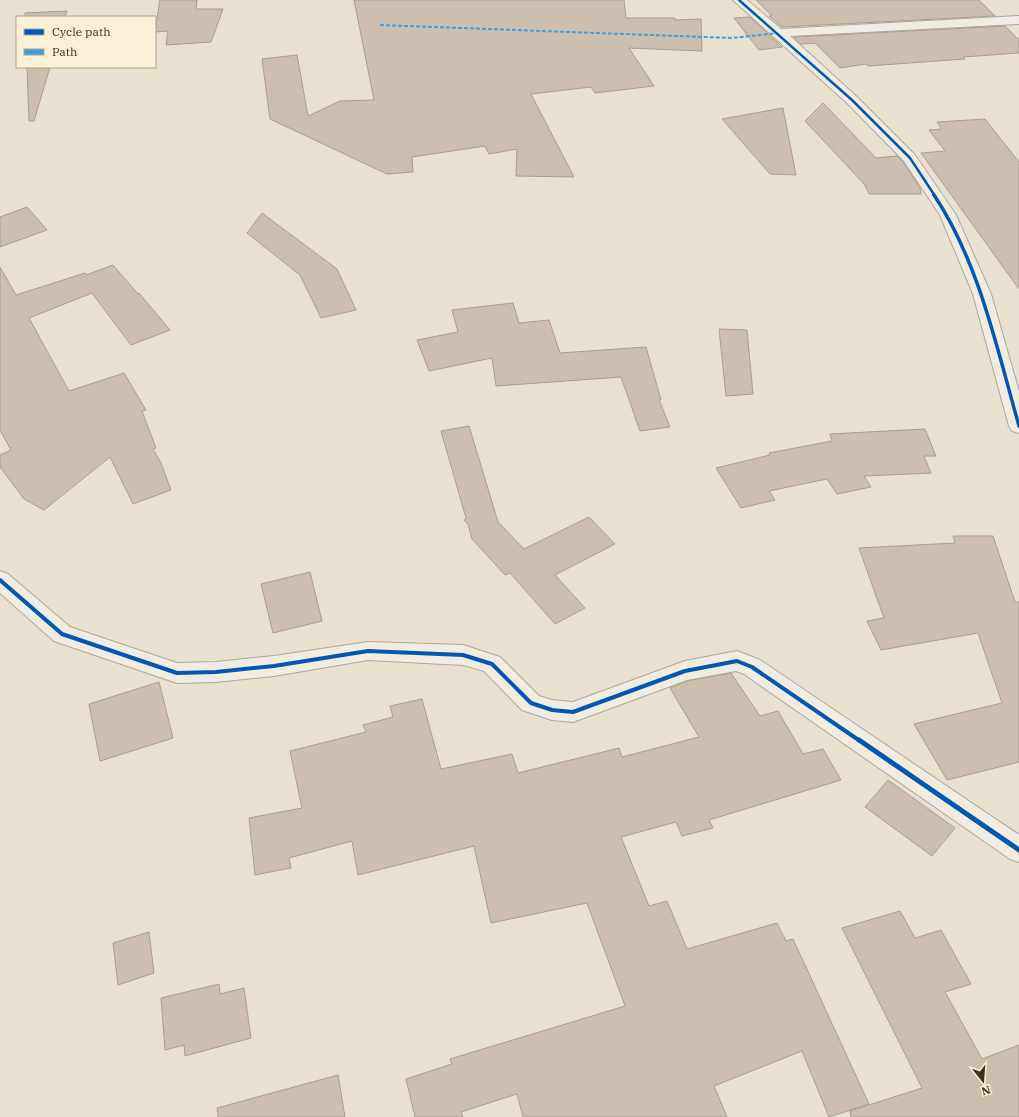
<svg xmlns="http://www.w3.org/2000/svg" width="1019" height="1117" font-family="'IBM Plex Serif',serif">
<style>
.building{fill:#ccbfb0;stroke:#a99d8e}
.lines{fill:none;stroke-linecap:round;stroke-linejoin:round}
.minor-casing{stroke:#aea698;stroke-width:2}
.minor{fill:#f0ece2;fill-rule:evenodd}
.quiet{stroke:#3f9de0;stroke-width:2;stroke-dasharray:4 2;stroke-linecap:butt}
.cycleway-far3-casing{stroke:#f9f0d6;stroke-width:4}
.cycleway-far2-casing{stroke:#f9f0d6;stroke-width:5.5}
.cycleway-far1-casing{stroke:#f9f0d6;stroke-width:6}
.cycleway-casing{stroke:#f9f0d6;stroke-width:8}
.cycleway-far3{stroke:#0057b8;stroke-width:2.5}
.cycleway-far2{stroke:#0057b8;stroke-width:3.5}
.cycleway-far1{stroke:#0057b8;stroke-width:4}
.cycleway{stroke:#0057b8;stroke-width:5}
</style>
<rect width="100%" height="100%" fill="#e8e1d0"/>
<!-- building -->
<g class="building">
<polygon points="160,0 197,0 196,9 223,9 211,42 166,45 168,31 155,32"/>
<polygon points="354,0 624,0 626,18 675,18 675,20 701,19 702,51 629,48 654,86 595,93 591,87 531,94 574,177 516,176 517,149 489,154 485,146 412,157 413,172 387,174 270,119 262,59 297,55 308,116 340,101 374,100"/>
<polygon points="756,0 979,0 995,16 782,27 769,16 772,16"/>
<polygon points="67,11 65,17 25,17 25,13"/>
<polygon points="750,17 782,47 759,50 734,18"/>
<polygon points="1005,26 1019,40 1019,53 963,57 965,59 868,66 866,64 840,68 815,43 801,44 794,37"/>
<polygon points="27,67 50,67 34,121 29,121"/>
<polygon points="823,103 876,158 897,156 903,162 920,188 921,194 869,194 865,185 805,121"/>
<polygon points="783,108 796,175 770,174 722,119"/>
<polygon points="985,119 1019,162 1019,289 921,153 945,151 929,130 942,129 937,122"/>
<polygon points="27,207 47,230 0,247 0,217"/>
<polygon points="262,213 337,269 356,310 321,318 300,275 247,233"/>
<polygon points="113,265 138,294 139,293 170,330 131,345 92,293 29,318 69,391 124,373 146,410 142,411 156,448 153,449 161,463 171,490 133,504 110,457 44,510 24,499 0,467 0,455 11,450 0,430 0,267 16,295 85,273 86,275"/>
<polygon points="513,303 519,323 549,320 560,353 646,347 661,400 659,400 670,427 640,431 621,377 496,386 492,358 429,371 417,340 458,332 452,310"/>
<polygon points="719,329 747,330 753,394 726,396"/>
<polygon points="469,426 498,522 524,549 589,517 615,544 555,575 585,608 555,624 510,573 505,575 472,539 468,524 464,520 466,518 441,431"/>
<polygon points="925,429 936,456 924,456 931,473 864,476 871,487 837,494 827,479 769,491 775,500 741,508 716,468 770,455 769,453 832,441 830,434"/>
<polygon points="953,536 993,536 1015,602 1019,602 1019,762 947,780 914,724 1002,703 978,633 881,650 867,621 884,618 859,548 955,543"/>
<polygon points="310,572 322,621 273,633 261,584"/>
<polygon points="731,673 760,716 778,711 803,754 823,749 841,780 709,820 713,828 682,836 676,822 621,837 649,906 667,901 687,949 777,923 786,941 793,939 869,1104 829,1117 802,1051 714,1086 727,1117 523,1117 517,1094 461,1112 463,1117 415,1117 406,1079 452,1064 450,1059 625,1006 587,903 491,923 474,846 358,875 352,841 289,858 291,868 255,875 249,818 302,808 290,751 366,732 363,725 393,717 390,706 422,699 441,769 512,754 518,773 619,748 622,757 699,737 670,688 687,681"/>
<polygon points="159,682 173,738 100,761 89,704"/>
<polygon points="888,780 955,828 932,856 865,807"/>
<polygon points="900,911 915,938 941,930 971,984 945,992 982,1059 1019,1045 1019,1117 851,1117 850,1111 922,1088 842,928"/>
<polygon points="149,932 154,973 118,985 113,943"/>
<polygon points="219,984 220,994 244,988 251,1038 185,1056 184,1045 165,1050 161,998"/>
<polygon points="338,1075 345,1117 218,1117 217,1108"/>
</g>
<g class="lines">
<!-- minor casing -->
<g class="minor-casing">
<g id="minor">
<polygon points="733,0 747,0 781,29 1019,16 1019,24 790,36 857,97 915,155 956,215 991,294 1019,392 1019,433 1012,431 1009,426 973,294 940,215 904,161 847,103"/>
<polygon points="0,571 8,574 70,627 177,663 216,662 274,656 368,642 463,645 500,657 539,696 552,700 573,702 685,661 737,651 760,660 1019,835 1019,862 1010,859 744,674 736,671 687,680 573,722 552,720 522,710 484,671 463,665 368,660 274,676 216,682 177,683 54,641 0,593"/>
</g>
</g>
<!-- minor -->
<use href="#minor" class="minor"/>
<!-- quiet -->
<polyline class="quiet" points="380,25 732,38 778,33"/>
<!-- cycleway-far3 casing -->
<g class="cycleway-far3-casing">
<polyline id="cycleway-far3" points="739,0 852,100 910,158 935,196"/>
</g>
<!-- cycleway-far2 casing -->
<g class="cycleway-far2-casing">
<path id="cycleway-far2" d="M934,195c45,67 63,154 85,231"/>
</g>
<!-- cycleway-far1 casing -->
<g class="cycleway-far1-casing">
<polyline id="cycleway-far1" points="0,580 62,634 177,673 216,672 274,666 368,651 463,655 492,664 531,703 552,710 573,712 685,671 737,661 752,667 860,741"/>
</g>
<!-- cycleway casing -->
<g class="cycleway-casing">
<polyline id="cycleway" points="859,740 1019,850"/>
</g>
<!-- cycleway-far3 -->
<use href="#cycleway-far3" class="cycleway-far3"/>
<!-- cycleway-far2 -->
<use href="#cycleway-far2" class="cycleway-far2"/>
<!-- cycleway-far1 -->
<use href="#cycleway-far1" class="cycleway-far1"/>
<!-- cycleway -->
<use href="#cycleway" class="cycleway"/>
</g>
<!-- legend -->
<rect x="16" y="16" width="140" height="52" fill="#f9f0d6" stroke="#aea38c"/>
<rect x="24" y="29" width="20" height="6" fill="#0057b8" stroke="#aea38c"/>
<text x="52" y="36" font-size="12" fill="#3e2f1e">Cycle path</text>
<rect x="24" y="49" width="20" height="6" fill="#3f9de0" stroke="#aea38c"/>
<text x="52" y="56" font-size="12" fill="#3e2f1e">Path</text>
<!-- north arrow -->
<g transform="translate(983 1081) rotate(163)" stroke="#f9f0d6" stroke-width="3" paint-order="stroke">
<path d="M0-3L7 15L0 10L-7 15Z" fill="#3e2f1e"/>
<text y="-6" font-size="11" font-weight="bold" text-anchor="middle" fill="#3e2f1e">N</text>
</g>
</svg>
